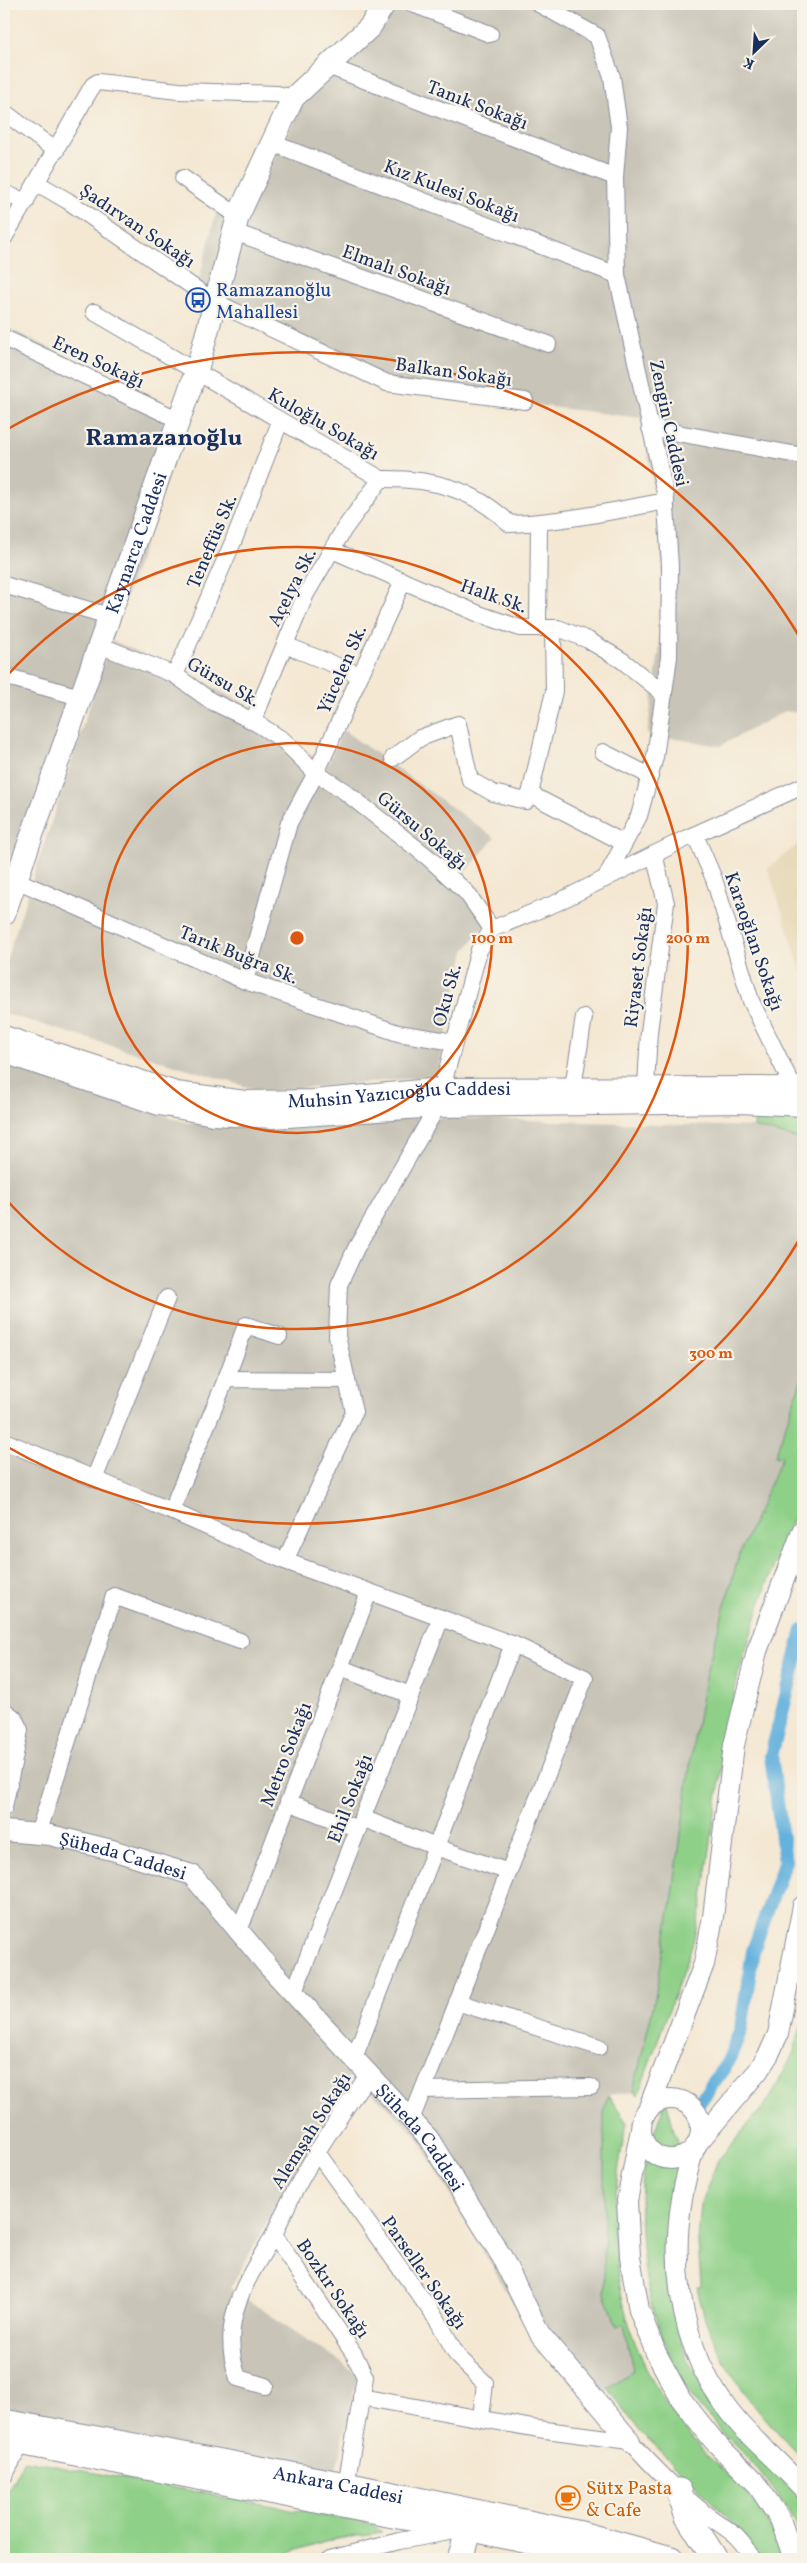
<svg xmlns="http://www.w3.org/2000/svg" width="807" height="2563" font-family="Vollkorn,serif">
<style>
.built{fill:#e7daba}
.industrial{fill:#c8c4b8}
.green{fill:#8fd088;stroke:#558073}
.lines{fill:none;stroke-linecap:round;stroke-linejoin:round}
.canal{stroke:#63b1dd;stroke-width:14}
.minor-casing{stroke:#888c98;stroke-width:18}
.tertiary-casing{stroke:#888c98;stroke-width:22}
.secondary-casing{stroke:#888c98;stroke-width:24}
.primary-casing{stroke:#888c98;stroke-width:27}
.minor{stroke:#fff;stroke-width:16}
.tertiary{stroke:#fff;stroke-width:20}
.secondary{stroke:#fff;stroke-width:22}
.primary{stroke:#fff;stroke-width:25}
.ring{fill:none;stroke:#de5710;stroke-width:2.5}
.labels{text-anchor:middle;stroke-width:4.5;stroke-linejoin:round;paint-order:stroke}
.street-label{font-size:19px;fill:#1b2f5e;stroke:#f7f3e8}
.transit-label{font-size:19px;fill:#164399;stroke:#f7f3e8;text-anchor:start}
.food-label{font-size:19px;fill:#c56008;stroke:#f7f3e8;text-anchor:start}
.district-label{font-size:24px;font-weight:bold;fill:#1b2f5e;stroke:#f7f3e8}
.centre{fill:#de5710;stroke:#f7f3e8;stroke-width:2.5}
.ring-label{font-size:15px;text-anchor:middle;font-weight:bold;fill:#de5710;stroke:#f7f3e8;stroke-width:4.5;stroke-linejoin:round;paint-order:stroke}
</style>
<rect width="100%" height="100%" fill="#f7f3e8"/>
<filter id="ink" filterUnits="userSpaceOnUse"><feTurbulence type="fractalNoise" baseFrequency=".02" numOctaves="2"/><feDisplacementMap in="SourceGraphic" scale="10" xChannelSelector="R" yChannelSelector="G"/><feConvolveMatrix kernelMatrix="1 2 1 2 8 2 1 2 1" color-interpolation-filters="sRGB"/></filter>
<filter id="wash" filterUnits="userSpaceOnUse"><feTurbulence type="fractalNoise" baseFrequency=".0096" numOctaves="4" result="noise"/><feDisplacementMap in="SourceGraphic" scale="20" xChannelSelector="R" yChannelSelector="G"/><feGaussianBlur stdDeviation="1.12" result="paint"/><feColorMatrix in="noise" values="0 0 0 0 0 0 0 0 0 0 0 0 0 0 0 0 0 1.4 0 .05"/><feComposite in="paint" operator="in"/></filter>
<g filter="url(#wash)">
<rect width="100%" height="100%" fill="#f4e8d3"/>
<!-- built -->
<polygon class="built" points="803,840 803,976 768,868"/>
<!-- industrial -->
<g class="industrial">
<polygon points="398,4 803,4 803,714 785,711 720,746 647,734 659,653 662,565 658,512 641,418 389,387 195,297 217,209 243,220 301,107 387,23"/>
<polygon points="4,326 189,415 111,640 181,670 261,713 326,767 343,730 495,838 461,877 492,916 465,951 437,1076 264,1092 4,1013 4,967 109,646 4,871"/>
<polygon points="4,1062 188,1123 250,1127 416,1117 754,1127 798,1139 803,1142 803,1379 775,1455 782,1457 739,1555 691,1757 674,1888 655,1998 633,2092 608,2095 604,2112 617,2327 624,2323 633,2371 588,2403 535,2341 416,2135 352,2073 230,2288 358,2374 335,2474 4,2413"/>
</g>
<!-- green -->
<g class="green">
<polygon points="755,1114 803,1121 803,1142 798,1139 754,1127"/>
<polygon points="803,1375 803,1492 764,1592 738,1675 726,1736 703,1899 692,1946 638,2095 633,2092 655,1998 674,1888 691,1757 706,1673 739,1555 782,1457 775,1456"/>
<path d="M803,2020v439c-50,-52 -92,-99 -106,-172h4l-3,-46 3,-38 17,-43 51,-60 25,-48z"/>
<path d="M608,2095l19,28c-27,119 -12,224 68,319 24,28 56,49 74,82 5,11 9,24 13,35h-19l-45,-52 -76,-73 -35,-46 26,-17 -9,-47 -7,3 -13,-37v-178z"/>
<path d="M666,2099l15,59 -14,53 -1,48 6,46 15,54 29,42 70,83 17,17v32l-3,1c-12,-25 -28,-48 -46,-69 -20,-23 -44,-43 -62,-68 -39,-57 -57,-142 -50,-211 3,-30 14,-59 24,-87z"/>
<polygon points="24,2460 372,2524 383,2532 325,2541 270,2559 4,2559 4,2498"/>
</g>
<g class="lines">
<!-- canal -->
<polyline class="canal" points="696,2107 728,2062 741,2029 753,1951 785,1861 771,1756 803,1630"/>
</g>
</g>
<g filter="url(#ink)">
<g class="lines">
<!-- minor casing -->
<g class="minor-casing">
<g id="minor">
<polyline points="413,4 490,34"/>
<polyline points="539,4 597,36 612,77 619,127 615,177 617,275 665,493 670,565 669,657 655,757 639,816 605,879"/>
<polyline points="328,66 615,177"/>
<polyline points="4,112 56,151"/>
<polyline points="272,143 617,275"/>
<polyline points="183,178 238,216"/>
<polyline points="37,183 68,201 215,302 387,383 525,401"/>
<polyline points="4,193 26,202"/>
<polyline points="234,232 548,344"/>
<polyline points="4,238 93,85 98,82 179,91 277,94 293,98"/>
<path d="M94,312l287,167c51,-1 91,9 129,45 53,-2 104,-13 156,-23"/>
<polyline points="4,338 179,420"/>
<polyline points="650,428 803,456"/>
<polyline points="332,550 479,614 520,628 558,628 588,640 623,661 664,694"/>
<polyline points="4,585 109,616"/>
<polyline points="538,628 539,523"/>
<polyline points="553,628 554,691 530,794 624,843"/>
<polyline points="99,645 175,675 211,701 253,721 283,740 316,773 344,791 430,859 467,893 492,929"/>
<polyline points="285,645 360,675"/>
<polyline points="175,675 233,542 280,422"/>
<polyline points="4,676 80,697"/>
<polyline points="253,721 306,594 344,529 381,479"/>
<polyline points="603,752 650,776"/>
<polyline points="393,758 420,738 458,724 470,780 493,793 526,801 530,794"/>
<polyline points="695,835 714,879 751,1001 793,1087"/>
<polyline points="16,880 245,981 398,1033 454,1042"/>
<polyline points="245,981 289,823 316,773 403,581"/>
<polyline points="646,1086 649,1032 666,903 654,854"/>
<polyline points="573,1087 584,1017"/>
<polyline points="226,1379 246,1325 279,1336"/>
<polyline points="4,1441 171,1511"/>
<polyline points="95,1477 167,1298"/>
<polyline points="285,1561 171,1511 226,1379 347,1380"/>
<polyline points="341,1668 410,1695"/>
<polyline points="4,1710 14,1718 20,1730 4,1807"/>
<polyline points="288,1802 358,1829"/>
<polyline points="362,1818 436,1847 513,1644"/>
<polyline points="38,1834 114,1596 240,1641"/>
<polyline points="239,1931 369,1592"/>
<polyline points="294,1992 441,1618"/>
<polyline points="457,2002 599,2047"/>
<polyline points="354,2058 436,1847 509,1872"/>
<polyline points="423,2090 591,2087"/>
<polyline points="411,2120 585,1678 517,1646 285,1561 354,1412 337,1336 339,1285 356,1248 437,1107 479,950 492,929 556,903 687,838 803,786"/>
<polyline points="316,2151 438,2321 458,2357 485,2383 481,2418"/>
<path d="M274,2235c24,-59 59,-109 95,-161"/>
<path d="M265,2386l-27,-8c-20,-56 7,-96 36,-143l80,119 11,23 -19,108"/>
<path d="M361,2397l177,32 92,12c22,25 46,49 73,71 22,17 36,20 49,47"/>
<polyline points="4,2476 22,2443"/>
<polyline points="330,2559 399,2541 455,2531"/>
</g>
</g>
<!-- tertiary casing -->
<g class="tertiary-casing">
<g id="tertiary">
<path id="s1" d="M4,1036l172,56 70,9 67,-1 128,-12 362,-1"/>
<polyline points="4,1053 159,1105 213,1115 273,1118 437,1107 739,1103 803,1106"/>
<path id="s2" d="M4,1831l46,4 62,15 80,25 77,92 160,172 73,118 38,77 90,107"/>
<circle cx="671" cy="2129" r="30"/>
<polyline points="648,2110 704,1964 713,1917 734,1745 757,1651 803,1529"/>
<polyline points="641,2129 627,2201 630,2257 639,2310 656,2353 681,2399 714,2441 756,2483 780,2519 794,2559"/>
<polyline points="699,2141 758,2071 769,2054 778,2034 803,1906"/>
<path d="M694,2149c-30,94 -21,201 47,277 20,21 42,40 62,62"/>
</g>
</g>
<!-- secondary casing -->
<g class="secondary-casing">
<g id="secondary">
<path id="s3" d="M4,914l194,-548 40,-150 55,-118 77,-71 14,-23"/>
</g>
</g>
<!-- primary casing -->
<g class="primary-casing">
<g id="primary">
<path id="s4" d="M4,2422l342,63 235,49 90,25"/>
<polyline points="4,2439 398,2516 469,2528 610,2559"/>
<polyline points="679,2491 687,2515 715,2559"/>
<polyline points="460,2559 469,2528 480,2515"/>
</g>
</g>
<!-- minor -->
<use href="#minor" class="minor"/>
<!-- tertiary -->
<use href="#tertiary" class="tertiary"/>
<!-- secondary -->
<use href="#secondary" class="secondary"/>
<!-- primary -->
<use href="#primary" class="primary"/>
</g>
</g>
<!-- distance rings -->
<g class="ring">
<circle cx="297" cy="938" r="195"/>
<path d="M4 679A391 391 0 1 1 4 1197"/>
<path d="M802 1235A586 586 0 0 1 4 1445M4 431A586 586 0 0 1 802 641"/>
</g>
<!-- icons -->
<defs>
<g id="bus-ring" transform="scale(1.25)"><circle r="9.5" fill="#f7f3e8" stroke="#1a4fb4" stroke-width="1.5"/><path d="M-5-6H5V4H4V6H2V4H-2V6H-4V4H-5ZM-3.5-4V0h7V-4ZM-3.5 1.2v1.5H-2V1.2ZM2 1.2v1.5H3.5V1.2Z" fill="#1a4fb4"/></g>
<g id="cafe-ring" transform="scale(1.25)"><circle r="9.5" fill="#f7f3e8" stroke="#e8710a" stroke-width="1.5"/><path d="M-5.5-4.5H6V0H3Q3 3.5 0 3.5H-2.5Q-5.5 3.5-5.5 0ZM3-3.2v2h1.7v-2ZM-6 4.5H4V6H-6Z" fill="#e8710a"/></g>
</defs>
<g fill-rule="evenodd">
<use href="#bus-ring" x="198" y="300"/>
<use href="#cafe-ring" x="568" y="2498"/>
</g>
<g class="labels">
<!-- street labels -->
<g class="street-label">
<text transform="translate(478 104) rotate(21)" y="7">Tanık Sokağı</text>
<text transform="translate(452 190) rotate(21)" y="7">Kız Kulesi Sokağı</text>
<text transform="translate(138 225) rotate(34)" y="7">Şadırvan Sokağı</text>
<text transform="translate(397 269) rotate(20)" y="7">Elmalı Sokağı</text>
<text transform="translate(99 361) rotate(25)" y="7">Eren Sokağı</text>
<text transform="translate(454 371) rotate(8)" y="7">Balkan Sokağı</text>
<text transform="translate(324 423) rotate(30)" y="7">Kuloğlu Sokağı</text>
<text transform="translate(670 423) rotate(78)" y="7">Zengin Caddesi</text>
<text transform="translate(211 541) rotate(-67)" y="7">Teneffüs Sk.</text>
<text dy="7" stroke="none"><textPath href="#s3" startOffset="394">Kaynarca Caddesi</textPath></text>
<text transform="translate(291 587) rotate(-63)" y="7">Açelya Sk.</text>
<text transform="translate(494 595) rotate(19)" y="7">Halk Sk.</text>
<text transform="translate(341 669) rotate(-66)" y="7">Yücelen Sk.</text>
<text transform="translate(224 681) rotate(30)" y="7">Gürsu Sk.</text>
<text transform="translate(423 830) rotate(40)" y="7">Gürsu Sokağı</text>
<text transform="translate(755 941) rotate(71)" y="7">Karaoğlan Sokağı</text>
<text transform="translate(239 954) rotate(22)" y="7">Tarık Buğra Sk.</text>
<text transform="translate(637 967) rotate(-83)" y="7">Riyaset Sokağı</text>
<text transform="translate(446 995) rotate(-75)" y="7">Oku Sk.</text>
<text dy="7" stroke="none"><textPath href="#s1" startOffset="405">Muhsin Yazıcıoğlu Caddesi</textPath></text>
<text transform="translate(285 1754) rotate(-69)" y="7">Metro Sokağı</text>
<text transform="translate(349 1798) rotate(-69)" y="7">Ehil Sokağı</text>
<text dy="7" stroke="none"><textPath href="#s2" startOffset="122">Şüheda Caddesi</textPath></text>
<text transform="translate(310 2130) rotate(-58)" y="7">Alemşah Sokağı</text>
<text dy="7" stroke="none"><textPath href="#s2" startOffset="542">Şüheda Caddesi</textPath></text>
<text transform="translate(425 2272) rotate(55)" y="7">Parseller Sokağı</text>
<text transform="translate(334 2288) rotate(56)" y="7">Bozkır Sokağı</text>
<text dy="7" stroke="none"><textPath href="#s4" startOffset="340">Ankara Caddesi</textPath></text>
</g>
<!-- transit labels -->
<g class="transit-label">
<text x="216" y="296">Ramazanoğlu<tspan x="216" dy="22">Mahallesi</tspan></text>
</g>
<!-- food labels -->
<g class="food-label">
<text x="586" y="2494">Sütx Pasta<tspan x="586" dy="22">&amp; Cafe</tspan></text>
</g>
<!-- district labels -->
<g class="district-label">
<text x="164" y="445">Ramazanoğlu</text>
</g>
</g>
<circle cx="297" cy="938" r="8" class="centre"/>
<g class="ring-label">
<text x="492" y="943">100 m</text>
<text x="688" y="943">200 m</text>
<text x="711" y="1358">300 m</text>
</g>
<!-- margin -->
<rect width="807" height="2563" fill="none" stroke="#f7f3e8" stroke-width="20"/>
<!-- north arrow -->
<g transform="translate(754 52) rotate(205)" stroke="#f7f3e8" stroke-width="4" paint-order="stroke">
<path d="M0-4L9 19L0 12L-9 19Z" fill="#1b2f5e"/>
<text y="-8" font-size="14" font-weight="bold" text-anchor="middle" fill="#1b2f5e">K</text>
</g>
</svg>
